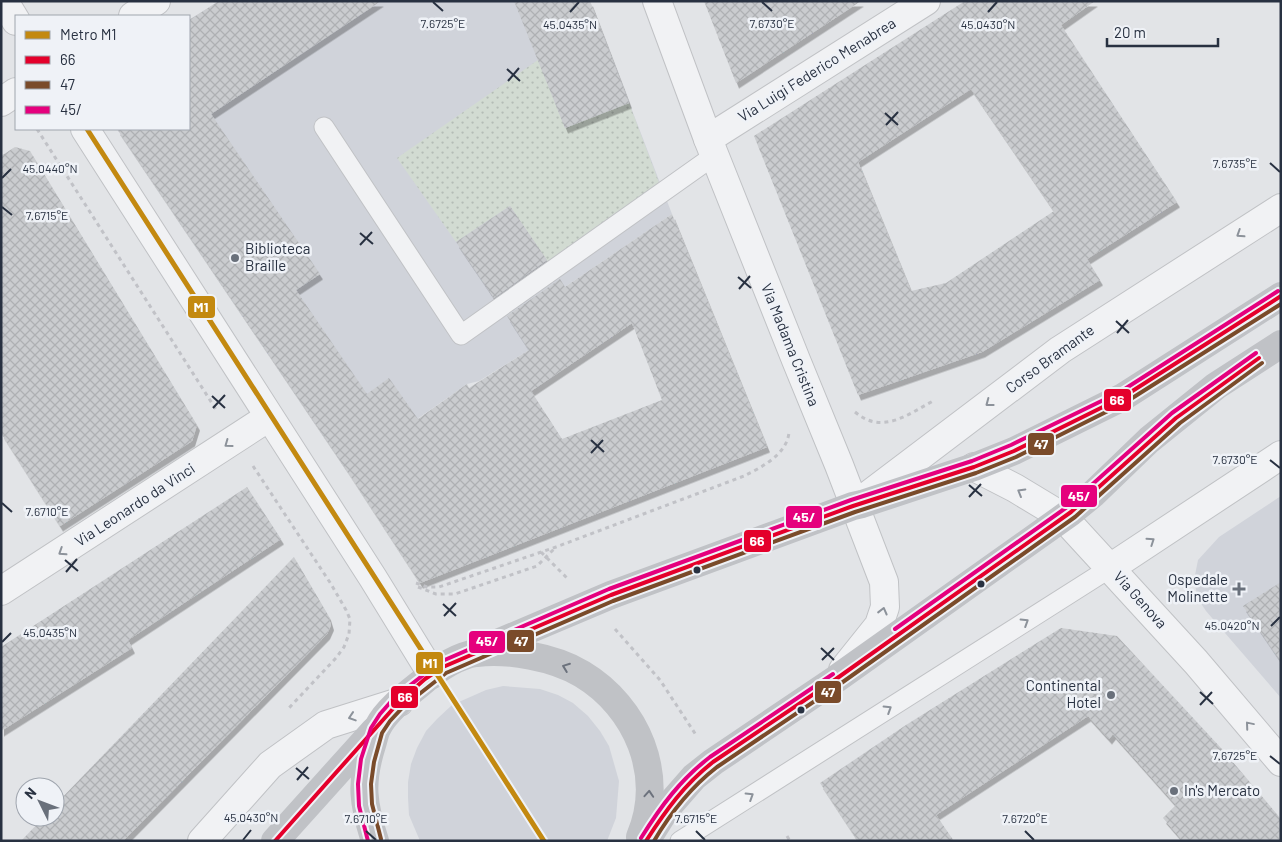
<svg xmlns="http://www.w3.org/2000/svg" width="1282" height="842" font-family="Barlow,sans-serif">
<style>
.built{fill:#d0d3da}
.grass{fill:url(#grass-dots)}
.building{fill:url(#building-cross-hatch);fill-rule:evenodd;filter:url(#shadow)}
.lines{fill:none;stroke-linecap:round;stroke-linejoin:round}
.service-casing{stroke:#c0c2c5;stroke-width:21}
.minor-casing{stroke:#c0c2c5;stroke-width:30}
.tertiary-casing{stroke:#c0c2c5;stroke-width:30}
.path{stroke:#c1c2c7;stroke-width:3;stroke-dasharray:4 4;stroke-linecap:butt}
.service{stroke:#f1f2f4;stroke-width:19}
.minor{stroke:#f1f2f4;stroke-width:28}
.tertiary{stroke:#f1f2f4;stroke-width:28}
.secondary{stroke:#c0c2c6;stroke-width:28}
.bus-1-casing{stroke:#eff2f7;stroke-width:8}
.bus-2-casing{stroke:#eff2f7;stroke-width:8}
.bus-3-casing{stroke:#eff2f7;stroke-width:8}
.bus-1{stroke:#e4002b;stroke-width:4}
.bus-2{stroke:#7a4b2a;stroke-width:4}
.bus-3{stroke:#e5007d;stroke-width:4}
.metro-1-casing{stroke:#eff2f7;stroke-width:9}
.metro-1{stroke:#c38910;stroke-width:5}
.oneway{stroke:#8c929a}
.oneway2{stroke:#6c727d}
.ticks{fill:none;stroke:#283141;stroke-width:2}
.poi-dot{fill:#69707b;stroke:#eff2f7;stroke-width:2}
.bus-dot{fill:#283141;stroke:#eff2f7;stroke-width:2}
.labels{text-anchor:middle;stroke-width:5;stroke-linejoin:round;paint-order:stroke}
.street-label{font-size:15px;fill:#283141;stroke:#eff2f7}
.poi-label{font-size:15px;fill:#283141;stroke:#eff2f7;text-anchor:start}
.ticks-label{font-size:12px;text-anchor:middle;fill:#283141;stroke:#eff2f7;stroke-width:5;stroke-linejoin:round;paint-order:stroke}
.line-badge{stroke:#eff2f7;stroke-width:2}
.badge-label{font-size:14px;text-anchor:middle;font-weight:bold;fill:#fff}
</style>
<defs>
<pattern id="grass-dots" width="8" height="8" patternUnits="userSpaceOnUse" patternTransform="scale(1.25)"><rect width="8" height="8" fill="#d2dbd2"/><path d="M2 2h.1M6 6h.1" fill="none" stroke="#b4bcb6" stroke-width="1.8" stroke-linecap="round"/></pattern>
<pattern id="building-cross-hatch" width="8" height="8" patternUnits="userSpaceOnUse" patternTransform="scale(1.25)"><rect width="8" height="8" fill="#cacccf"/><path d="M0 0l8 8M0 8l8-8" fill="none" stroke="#aeb0b3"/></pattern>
<filter id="shadow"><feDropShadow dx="3" dy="5.5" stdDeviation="0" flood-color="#0004"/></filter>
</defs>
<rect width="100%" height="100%" fill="#e2e4e7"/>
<!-- built -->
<g class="built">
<polygon points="219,1 590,1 672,214 512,323 529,350 479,381 467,384 346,469 117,129 189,129 189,20"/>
<polygon points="1281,496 1281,698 1206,611 1198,599 1194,580 1198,560 1219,537"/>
<polygon points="503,686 540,689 558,695 573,703 588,716 600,731 609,746 619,781 616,818 607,841 420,841 409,815 408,798 408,782 411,764 417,748 426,731 437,719 452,705 486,690"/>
</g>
<!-- grass -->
<polygon class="grass" points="538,60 565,128 629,103 660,185 550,265 510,206 456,242 397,158"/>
<!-- building -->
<g class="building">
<path d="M219,1h162l-170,113 109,160 -24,16 71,104 22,-16 29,41 49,-35 2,4 60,-38 -22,-34 53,-37 5,8 107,-73 95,233 -347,136 -74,-114 -229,-340h72v-109zM632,323l30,77 -100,39 -31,-48z"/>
<polygon points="514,1 590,1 629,103 565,128"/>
<polygon points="704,1 861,1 736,83"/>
<path d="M965,1h130l-34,24 116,177 -90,57 13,21 -118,72 -124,43 -104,-259zM971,89l83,122 -108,72 -35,8 -53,-129z"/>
<polygon points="15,147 30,151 197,425 192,441 60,526 1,433 1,156"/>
<polygon points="510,206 547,260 494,298 456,242"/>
<polygon points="247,487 281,539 128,640 132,648 1,731 1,647"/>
<polygon points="294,557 328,615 331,625 327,634 123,841 21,841 44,817 55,817 55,805"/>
<polygon points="1281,582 1281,662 1243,606"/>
<polygon points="1061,628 1117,636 1221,748 1281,819 1281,841 1183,841 1163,818 1176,805 1113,734 1109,739 1088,716 936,815 954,841 858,841 820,783 906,725 1048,636"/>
</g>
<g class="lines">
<!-- service casing -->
<g class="service-casing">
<g id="service">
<polyline points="324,127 461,335 715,155"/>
<polyline points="680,841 1110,568"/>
</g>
</g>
<!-- minor casing -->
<g class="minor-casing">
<g id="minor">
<polyline points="133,16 156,1"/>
<polyline points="1,102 16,92"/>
<polyline points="708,139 926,1"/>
<polyline points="854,506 1060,350 1281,208"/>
<polyline points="1110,568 1281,455"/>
<polyline points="1,591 269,417"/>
<polyline points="202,841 270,765 326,725 399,702"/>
</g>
</g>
<!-- tertiary casing -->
<g class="tertiary-casing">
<g id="tertiary">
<polyline points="4,1 16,21"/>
<polyline points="657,1 708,139 796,360 839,465 884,582 885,607 879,625 843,670"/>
<polyline points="85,129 373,578 432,674"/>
<polyline points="974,467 1015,488 1063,517 1196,662 1281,762"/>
</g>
</g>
<!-- path -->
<g class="path">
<polyline points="37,129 217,411"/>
<path d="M855,412c27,23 52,3 78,-11"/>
<polyline points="253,466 331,584 346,610 350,619 349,634 344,647 336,658 288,709"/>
<polyline points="541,552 568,579"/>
<path d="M416,583l11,4h12l117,-40 188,-71c18,-9 42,-21 45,-43"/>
<polyline points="418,587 436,594 455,594 537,566 554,549"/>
<polyline points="615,629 660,680 696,735"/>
<polyline points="787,836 790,841"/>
</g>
<!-- service -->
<use href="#service" class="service"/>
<!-- minor -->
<use href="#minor" class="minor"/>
<!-- tertiary -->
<use href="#tertiary" class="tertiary"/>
<!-- secondary -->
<g class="secondary">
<polyline points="474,653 611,595 853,506 862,504 974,467 1014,451 1123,397 1281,296"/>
<polyline points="275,841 374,731"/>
<path d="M375,841c-12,-37 -15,-58 -3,-96 2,-6 3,-13 6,-18 8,-16 28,-32 42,-43 15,-13 36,-28 56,-31 32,-4 78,4 106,21 55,33 84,101 58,163"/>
<polyline points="646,841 666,809 694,777 713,762 836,679 1071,512 1093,494 1149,440 1216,386 1281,344"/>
</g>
<!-- bus-1 casing -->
<g class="bus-1-casing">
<g id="bus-1">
<polyline points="275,841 399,702 425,679 443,667 611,595 853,506 974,467 1014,451 1123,397 1281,296"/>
<path d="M646,841c20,-31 38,-56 67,-79l123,-83 235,-167 105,-94 83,-60"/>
</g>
</g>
<!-- bus-2 casing -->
<g class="bus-2-casing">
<g id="bus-2">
<polyline points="381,839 372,804 371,784 374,762 382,733 390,721 404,706 446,673 613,601 855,512 976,473 1016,457 1126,402 1281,304"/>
<path d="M654,841c17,-29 36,-53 63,-74l123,-83 235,-167 105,-94 82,-60"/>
</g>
</g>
<!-- bus-3 casing -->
<g class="bus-3-casing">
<g id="bus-3">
<polyline points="895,629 1067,507 1172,413 1256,353"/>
<path d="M641,838c20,-32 39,-58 69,-81l123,-83"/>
<polyline points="368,841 359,806 358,784 361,759 371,728 380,714 395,697 440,662 609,589 851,500 972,461 1011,445 1120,392 1278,291"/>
</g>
</g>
<!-- bus-1 -->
<use href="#bus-1" class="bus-1"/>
<!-- bus-2 -->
<use href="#bus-2" class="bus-2"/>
<!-- bus-3 -->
<use href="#bus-3" class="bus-3"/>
<!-- metro-1 casing -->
<g class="metro-1-casing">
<polyline id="metro-1" points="87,129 544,841"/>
</g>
<!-- metro-1 -->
<use href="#metro-1" class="metro-1"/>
</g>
<!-- one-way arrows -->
<defs><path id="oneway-chevron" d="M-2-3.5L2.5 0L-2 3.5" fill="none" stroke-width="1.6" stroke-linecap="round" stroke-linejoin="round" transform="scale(1.25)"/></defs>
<g class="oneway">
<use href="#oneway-chevron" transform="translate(1240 234) rotate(147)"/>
<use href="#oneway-chevron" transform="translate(989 403) rotate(143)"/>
<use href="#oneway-chevron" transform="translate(228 444) rotate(144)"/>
<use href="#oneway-chevron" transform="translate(1021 492) rotate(-150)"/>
<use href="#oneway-chevron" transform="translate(1151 541) rotate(-34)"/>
<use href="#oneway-chevron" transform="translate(62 552) rotate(147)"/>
<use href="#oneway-chevron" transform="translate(883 611) rotate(-76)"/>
<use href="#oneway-chevron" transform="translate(1025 622) rotate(-32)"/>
<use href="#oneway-chevron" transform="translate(888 709) rotate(-32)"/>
<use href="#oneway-chevron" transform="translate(352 717) rotate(162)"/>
<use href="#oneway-chevron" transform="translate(1249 725) rotate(-130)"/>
<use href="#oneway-chevron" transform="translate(750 796) rotate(-32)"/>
</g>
<g class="oneway2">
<use href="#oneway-chevron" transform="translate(566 667) rotate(-159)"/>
<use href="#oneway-chevron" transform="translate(649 794) rotate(-86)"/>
</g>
<!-- ticks -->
<path class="ticks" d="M433,2l10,9M762,2l10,9M570,12l9,-10M988,12l9,-10M507,69l13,12M508,81l11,-13M885,113l13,12M886,125l12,-13M1270,163l10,9M2,178l9,-9M2,207l10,8M360,233l13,11M360,245l12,-13M738,277l13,11M739,289l11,-13M1116,321l13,12M1117,333l11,-13M212,396l13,12M213,408l12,-13M591,440l13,12M591,453l12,-13M1270,460l10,8M969,485l13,11M969,497l12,-13M2,503l10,9M65,560l13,11M66,572l11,-13M443,604l13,12M444,616l12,-13M1271,626l9,-9M2,642l9,-9M821,648l13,12M822,660l12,-12M1200,692l13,12M1200,705l12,-13M1270,756l10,8M296,768l13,11M297,780l11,-13M366,831l10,9M696,831l9,9M1025,831l9,9M243,840l8,-10"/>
<!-- markers -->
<g class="poi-dot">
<circle cx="235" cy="258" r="5"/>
<path d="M1236.5 581.5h5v5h5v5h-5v5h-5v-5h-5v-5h5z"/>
<circle cx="1111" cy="695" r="5"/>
<circle cx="1174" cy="791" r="5"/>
</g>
<g class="bus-dot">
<circle cx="697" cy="570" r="4.5"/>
<circle cx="981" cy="584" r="4.5"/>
<circle cx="801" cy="710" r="4.5"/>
</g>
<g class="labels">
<!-- street labels -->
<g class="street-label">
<text transform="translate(817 70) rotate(-32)" y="5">Via Luigi Federico Menabrea</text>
<text transform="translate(790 345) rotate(68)" y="5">Via Madama Cristina</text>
<text transform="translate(1050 359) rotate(-36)" y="5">Corso Bramante</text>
<text transform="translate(135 505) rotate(-33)" y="5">Via Leonardo da Vinci</text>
<text transform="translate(1140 600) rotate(48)" y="5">Via Genova</text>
</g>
<!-- poi labels -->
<g class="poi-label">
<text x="245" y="254">Biblioteca<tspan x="245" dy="17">Braille</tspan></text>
<text x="1228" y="585" text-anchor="end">Ospedale<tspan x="1228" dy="17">Molinette</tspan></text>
<text x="1101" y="691" text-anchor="end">Continental<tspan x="1101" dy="17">Hotel</tspan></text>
<text x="1184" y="796">In's Mercato</text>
</g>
</g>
<g class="ticks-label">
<text x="443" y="28">7.6725°E</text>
<text x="772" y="28">7.6730°E</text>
<text x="570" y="29">45.0435°N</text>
<text x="988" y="29">45.0430°N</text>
<text x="1235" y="168">7.6735°E</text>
<text x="50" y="173">45.0440°N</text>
<text x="47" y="220">7.6715°E</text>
<text x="1235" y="464">7.6730°E</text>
<text x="47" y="516">7.6710°E</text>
<text x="1232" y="630">45.0420°N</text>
<text x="50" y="637">45.0435°N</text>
<text x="1235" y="760">7.6725°E</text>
<text x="251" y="822">45.0430°N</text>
<text x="366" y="823">7.6710°E</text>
<text x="696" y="823">7.6715°E</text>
<text x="1025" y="823">7.6720°E</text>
</g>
<g class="line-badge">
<rect x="187" y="295" width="29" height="24" rx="5" fill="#c38910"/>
<rect x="1103" y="388" width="29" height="24" rx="5" fill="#e4002b"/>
<rect x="1027" y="432" width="28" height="24" rx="5" fill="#7a4b2a"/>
<rect x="1060" y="484" width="38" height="24" rx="5" fill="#e5007d"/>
<rect x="785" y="505" width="38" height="24" rx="5" fill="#e5007d"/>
<rect x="743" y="529" width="29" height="24" rx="5" fill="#e4002b"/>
<rect x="506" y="629" width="29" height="24" rx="5" fill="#7a4b2a"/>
<rect x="468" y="630" width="38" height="24" rx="5" fill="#e5007d"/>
<rect x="415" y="651" width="29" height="24" rx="5" fill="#c38910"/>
<rect x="814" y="680" width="28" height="24" rx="5" fill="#7a4b2a"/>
<rect x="390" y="685" width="29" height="24" rx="5" fill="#e4002b"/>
</g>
<g class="badge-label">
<text x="201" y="312">M1</text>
<text x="1117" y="405">66</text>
<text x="1041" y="449">47</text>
<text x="1079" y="501">45/</text>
<text x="804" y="522">45/</text>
<text x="757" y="546">66</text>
<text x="521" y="646">47</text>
<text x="487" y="646">45/</text>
<text x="430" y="668">M1</text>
<text x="828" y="697">47</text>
<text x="405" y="702">66</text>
</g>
<!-- border -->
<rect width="1282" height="842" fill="none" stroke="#283141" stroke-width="5"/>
<!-- legend -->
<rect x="15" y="15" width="175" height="115" fill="#eff2f7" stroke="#9fa5ae"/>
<rect x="25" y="31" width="25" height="8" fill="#c38910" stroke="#9fa5ae"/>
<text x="60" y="40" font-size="15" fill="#283141">Metro M1</text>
<rect x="25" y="56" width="25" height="8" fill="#e4002b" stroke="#9fa5ae"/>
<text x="60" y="65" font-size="15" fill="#283141">66</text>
<rect x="25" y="81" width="25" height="8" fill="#7a4b2a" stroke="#9fa5ae"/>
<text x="60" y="90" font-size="15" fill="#283141">47</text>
<rect x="25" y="106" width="25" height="8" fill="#e5007d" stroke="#9fa5ae"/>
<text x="60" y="115" font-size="15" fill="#283141">45/</text>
<!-- north arrow -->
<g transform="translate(40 802) rotate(312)"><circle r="24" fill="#eff2f7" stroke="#9fa5ae"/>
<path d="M0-4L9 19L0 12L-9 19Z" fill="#69707b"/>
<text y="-8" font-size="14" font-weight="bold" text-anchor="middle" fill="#283141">N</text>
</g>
<!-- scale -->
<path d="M1107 38v8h111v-8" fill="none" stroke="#283141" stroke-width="2.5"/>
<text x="1114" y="38" font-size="15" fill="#283141" stroke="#eff2f7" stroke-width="4" paint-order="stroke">20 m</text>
</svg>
